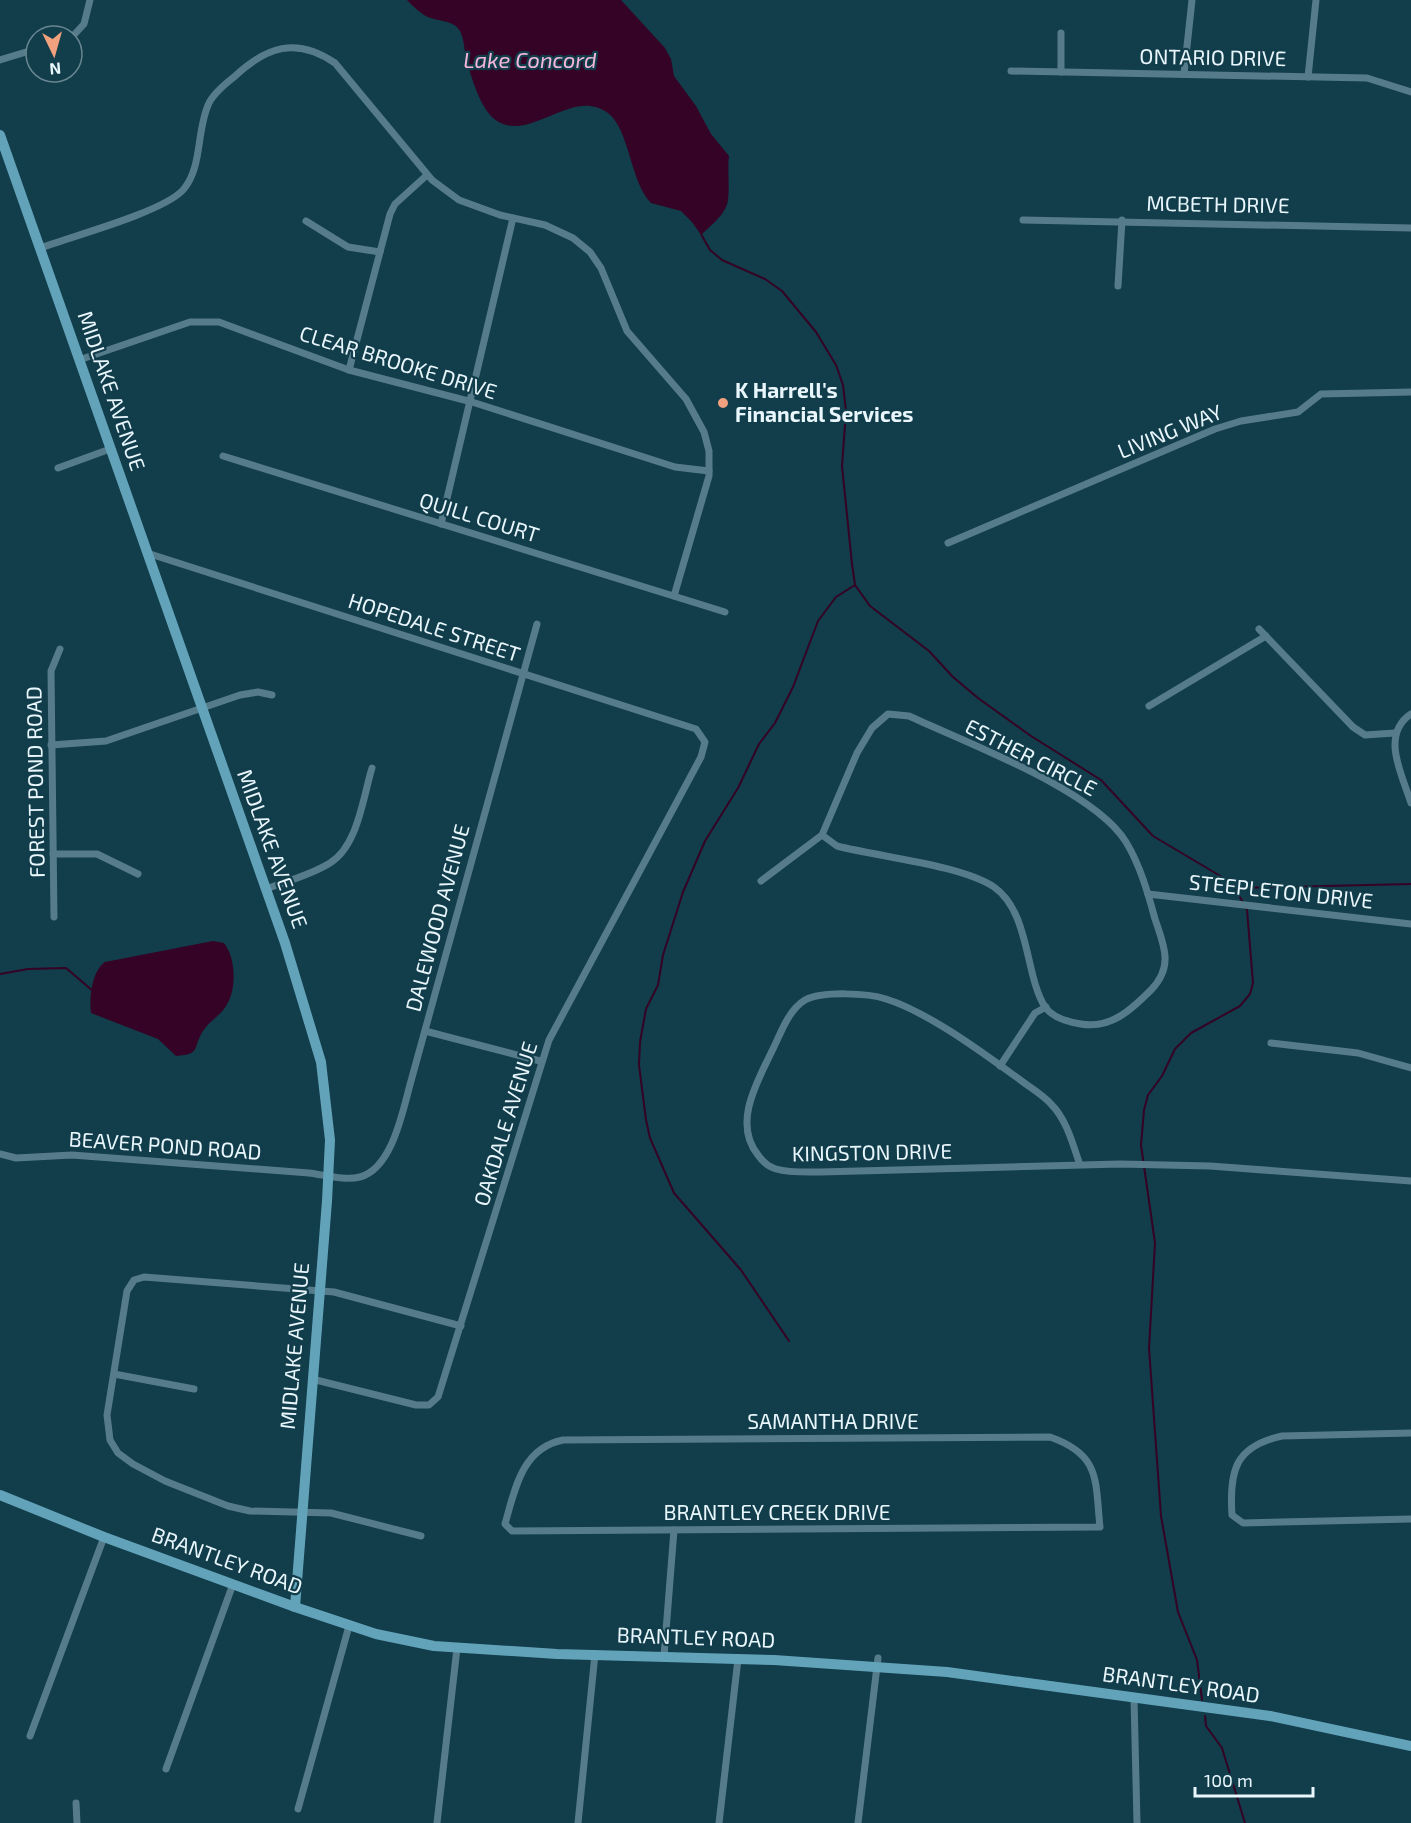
<svg xmlns="http://www.w3.org/2000/svg" width="1411" height="1823" font-family="'Exo 2',sans-serif">
<style>
.water{fill:#340325}
.lines{fill:none;stroke-linecap:round;stroke-linejoin:round}
.stream{stroke:#340325;stroke-width:2}
.street{stroke:#567c8b;stroke-width:7}
.secondary{stroke:#63a3ba;stroke-width:10}
.poi-dot{fill:#f2a17e;stroke:#123d4b;stroke-width:2}
.labels{text-anchor:middle;stroke-width:4.5;stroke-linejoin:round;paint-order:stroke}
.street-label{font-size:21px;fill:#e9f7fd;stroke:#123d4b}
.poi-label{font-size:21px;font-weight:bold;fill:#e9f7fd;stroke:#123d4b;text-anchor:start}
.water-label{font-size:22px;font-style:italic;fill:#f4b7da;stroke:#123d4b}
</style>
<rect width="100%" height="100%" fill="#123d4b"/>
<!-- water -->
<g class="water">
<path d="M407,0h214l44,48 6,11 3,17 22,30 15,28 18,22c-2,13 2,42 -3,51 -5,11 -17,20 -25,28l-9,-13 -11,-11 -30,-8c-21,-21 -21,-73 -43,-90 -33,-25 -72,23 -105,11 -21,-7 -30,-43 -36,-62 -3,-9 -2,-22 -7,-31 -6,-12 -25,-9 -36,-16 -6,-4 -12,-10 -17,-15z"/>
<path d="M213,941l11,2c12,15 13,47 2,63 -6,10 -17,15 -23,25 -11,17 -1,23 -27,25l-18,-17 -67,-26c-2,-16 1,-42 14,-51z"/>
</g>
<g class="lines">
<!-- stream -->
<g class="stream">
<polyline points="701,234 710,250 722,260 765,279 782,291 816,332 836,365 843,385 846,411 842,466 852,564 855,585 870,606 929,651 953,677 978,698 1031,736 1101,780 1153,836 1222,877 1235,888 1247,910 1253,983 1250,994 1240,1006 1191,1033 1175,1049 1162,1076 1148,1095 1144,1110 1141,1145 1155,1243 1149,1348 1161,1516 1178,1612 1197,1660 1202,1700"/>
<polyline points="1235,888 1411,884"/>
<polyline points="0,974 28,969 66,968 93,991"/>
<polyline points="789,1341 741,1270 674,1193 650,1138 646,1120 639,1065 640,1042 646,1009 658,985 663,955 683,892 705,841 738,788 759,744 775,723 793,687 818,621 836,597 855,585"/>
<polyline points="1205,1716 1206,1726 1222,1748 1245,1823"/>
</g>
<!-- street -->
<g class="street">
<polyline points="1061,33 1061,72"/>
<polyline points="72,37 84,24 90,0"/>
<polyline points="0,60 36,49"/>
<polyline points="1011,71 1367,78 1411,92"/>
<polyline points="1184,74 1192,0"/>
<polyline points="1308,77 1316,0"/>
<polyline points="1023,220 1411,228"/>
<polyline points="306,221 348,247 380,252"/>
<path d="M40,248c33,-12 123,-36 143,-58 20,-23 13,-60 26,-87 5,-10 16,-19 25,-26 32,-30 62,-41 101,-14l97,117 27,20 41,15 45,10 28,13 17,14 11,16 26,63 59,68 18,33 5,19v25l-35,120"/>
<polyline points="1118,286 1122,220"/>
<polyline points="79,360 190,322 219,322 349,370 472,402 675,467 709,471"/>
<polyline points="349,370 390,214 395,204 427,175"/>
<polyline points="223,456 725,612"/>
<polyline points="58,468 110,449"/>
<polyline points="441,524 513,218"/>
<polyline points="948,543 1215,429 1241,421 1298,412 1321,394 1411,392"/>
<polyline points="147,553 696,729 705,742 701,757 549,1040 438,1397 429,1405 416,1405 312,1379"/>
<polyline points="1259,629 1353,727 1365,735 1395,733"/>
<polyline points="1149,706 1266,636"/>
<path d="M1411,714c-31,21 -9,60 0,89"/>
<polyline points="51,745 106,741 240,695 258,692 272,695"/>
<polyline points="53,854 97,854 138,874"/>
<path d="M761,881l61,-46 35,-82 15,-25 16,-14 21,2c58,27 185,74 217,126 14,23 22,51 29,77 9,27 19,47 -4,71 -20,20 -40,39 -70,34 -13,-2 -28,-6 -36,-17 -20,-31 -15,-95 -51,-120 -33,-22 -114,-30 -157,-41l-15,-11"/>
<path d="M266,889c21,-8 45,-14 64,-26 28,-17 33,-66 42,-95"/>
<polyline points="1148,894 1411,924"/>
<polyline points="54,917 51,671 60,649"/>
<polyline points="425,1031 540,1061"/>
<polyline points="1271,1043 1358,1053 1411,1068"/>
<polyline points="1000,1066 1035,1013 1046,1007"/>
<path d="M0,1154l16,4 56,-3 237,18c16,2 36,8 51,4 33,-9 43,-68 51,-96l126,-457"/>
<path d="M1080,1165c-7,-20 -13,-45 -29,-61 -9,-10 -22,-17 -32,-25 -36,-26 -91,-67 -133,-80 -18,-6 -64,-8 -81,1 -18,11 -25,36 -34,53 -15,31 -38,71 -13,102 4,6 11,12 18,14 14,4 30,3 45,3l299,-8 90,2 201,15"/>
<polyline points="114,1374 194,1389"/>
<path d="M1411,1433l-129,3c-47,10 -53,35 -50,79l11,8 168,-4"/>
<path d="M1050,1437c51,18 45,43 50,90l-588,4 -7,-7c10,-35 17,-76 58,-84z"/>
<polyline points="421,1536 331,1513 250,1511 228,1506 165,1481 133,1464 118,1453 110,1440 107,1415 127,1291 134,1280 144,1277 334,1292 461,1326"/>
<polyline points="664,1656 674,1530"/>
<polyline points="1134,1698 1137,1823"/>
<polyline points="30,1736 104,1537"/>
<polyline points="166,1769 233,1584"/>
<polyline points="76,1803 77,1823"/>
<polyline points="298,1809 349,1626"/>
<polyline points="437,1823 457,1648"/>
<polyline points="578,1823 595,1654"/>
<polyline points="719,1823 738,1659"/>
<polyline points="858,1823 878,1658"/>
</g>
<!-- secondary -->
<g class="secondary">
<polyline points="0,135 285,943 321,1062 330,1140 327,1201 295,1607"/>
<polyline points="0,1495 104,1537 295,1607 376,1634 434,1646 557,1654 774,1660 947,1672 1270,1716 1411,1746"/>
</g>
</g>
<!-- markers -->
<circle class="poi-dot" cx="723" cy="403" r="6"/>
<g class="labels">
<!-- street labels -->
<g class="street-label">
<text transform="translate(1213 58) rotate(1)" y="7">ONTARIO DRIVE</text>
<text transform="translate(1218 205) rotate(1)" y="7">MCBETH DRIVE</text>
<text transform="translate(398 363) rotate(17)" y="7">CLEAR BROOKE DRIVE</text>
<text transform="translate(111 391) rotate(71)" y="7">MIDLAKE AVENUE</text>
<text transform="translate(1170 432) rotate(-22)" y="7">LIVING WAY</text>
<text transform="translate(479 518) rotate(17)" y="7">QUILL COURT</text>
<text transform="translate(434 628) rotate(18)" y="7">HOPEDALE STREET</text>
<text transform="translate(1031 758) rotate(27)" y="7">ESTHER CIRCLE</text>
<text transform="translate(36 782) rotate(-91)" y="7">FOREST POND ROAD</text>
<text transform="translate(272 849) rotate(70)" y="7">MIDLAKE AVENUE</text>
<text transform="translate(1281 892) rotate(6)" y="7">STEEPLETON DRIVE</text>
<text transform="translate(438 918) rotate(-75)" y="7">DALEWOOD AVENUE</text>
<text transform="translate(506 1124) rotate(-73)" y="7">OAKDALE AVENUE</text>
<text transform="translate(165 1146) rotate(4)" y="7">BEAVER POND ROAD</text>
<text transform="translate(872 1153) rotate(-1)" y="7">KINGSTON DRIVE</text>
<text transform="translate(295 1346) rotate(-85)" y="7">MIDLAKE AVENUE</text>
<text x="833" y="1429">SAMANTHA DRIVE</text>
<text x="777" y="1520">BRANTLEY CREEK DRIVE</text>
<text transform="translate(227 1561) rotate(20)" y="7">BRANTLEY ROAD</text>
<text transform="translate(696 1638) rotate(2)" y="7">BRANTLEY ROAD</text>
<text transform="translate(1181 1685) rotate(8)" y="7">BRANTLEY ROAD</text>
</g>
<!-- poi labels -->
<g class="poi-label">
<text x="735" y="398">K Harrell's<tspan x="735" dy="24">Financial Services</tspan></text>
</g>
<!-- water labels -->
<g class="water-label">
<text x="530" y="68">Lake Concord</text>
</g>
</g>
<!-- north arrow -->
<g transform="translate(54 54) rotate(175)"><circle r="28" fill="#123d4b" stroke="#688792" stroke-width="1.5"/>
<path d="M0-4.5L10 22L0 15L-10 22Z" fill="#f2a17e"/>
<text y="-9" font-size="16" font-weight="bold" text-anchor="middle" fill="#e9f7fd">N</text>
</g>
<!-- scale -->
<path d="M1195 1787v9h118v-9" fill="none" stroke="#e9f7fd" stroke-width="3"/>
<text x="1204" y="1787" font-size="18" fill="#e9f7fd" stroke="#123d4b" stroke-width="4.5" paint-order="stroke">100 m</text>
</svg>
